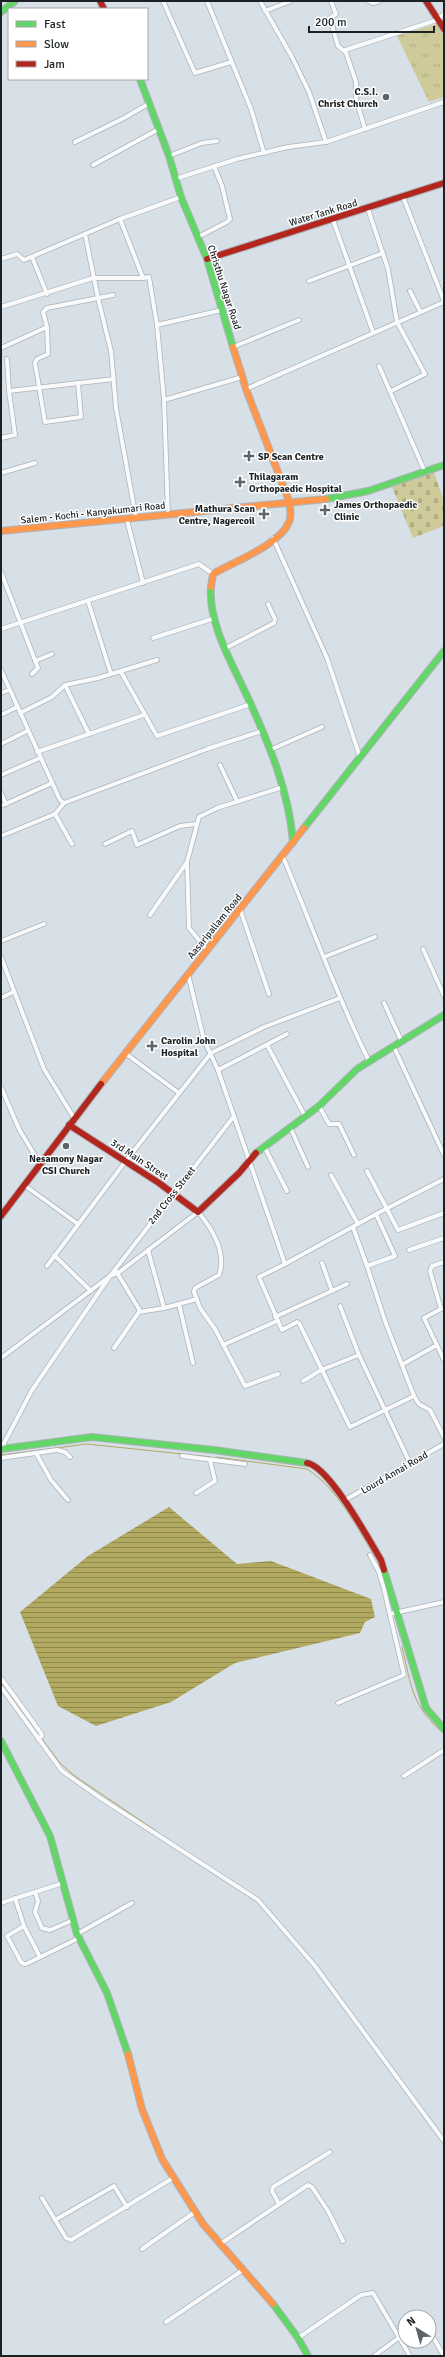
<svg xmlns="http://www.w3.org/2000/svg" width="445" height="2357" font-family="Signika,sans-serif">
<style>
.grass{fill:url(#grass-tufts)}
.cemetery{fill:url(#cemetery-stones)}
.water{fill:url(#water-rules)}
.lines{fill:none;stroke-linecap:round;stroke-linejoin:round}
.stream{stroke:#b1a960;stroke-width:1}
.street-casing{stroke:#adb3b9;stroke-width:5.5}
.fast-casing{stroke:#adb3b9;stroke-width:8}
.slow-casing{stroke:#adb3b9;stroke-width:8}
.jam-casing{stroke:#adb3b9;stroke-width:8}
.street{stroke:#f9fafb;stroke-width:4}
.fast{stroke:#63d668;stroke-width:6}
.slow{stroke:#ff974d;stroke-width:6}
.jam{stroke:#b3261e;stroke-width:6}
.poi-dot{fill:#5d6469;stroke:#fff;stroke-width:1.5}
.labels{text-anchor:middle;stroke-width:3;stroke-linejoin:round;paint-order:stroke}
.poi-label{font-size:10px;font-weight:bold;fill:#1b2125;stroke:#fff;text-anchor:start}
.street-label{font-size:10px;fill:#1b2125;stroke:#fff}
</style>
<defs>
<pattern id="grass-tufts" width="24" height="20" patternUnits="userSpaceOnUse"><rect width="24" height="20" fill="#ceca9a"/><path d="M3 7l-1-3M5 7V3M7 7l1-3M15 17l-1-3M17 17v-4M19 17l1-3" fill="none" stroke="#b0ad85"/></pattern>
<pattern id="cemetery-stones" width="16" height="16" patternUnits="userSpaceOnUse"><rect width="16" height="16" fill="#ceca9a"/><path d="M2 7V4a2 2 0 0 1 4 0v3zM10 15v-3a2 2 0 0 1 4 0v3z" fill="#b0ad85"/></pattern>
<pattern id="water-rules" width="6" height="5" patternUnits="userSpaceOnUse"><rect width="6" height="5" fill="#b1a960"/><path d="M0 2.5h6" fill="none" stroke="#8f894f"/></pattern>
</defs>
<rect width="100%" height="100%" fill="#d7e0e7"/>
<!-- grass -->
<polygon class="grass" points="437,24 444,35 444,97 429,102 397,36"/>
<!-- cemetery -->
<polygon class="cemetery" points="434,472 444,501 444,526 413,538 392,487"/>
<!-- water -->
<polygon class="water" points="169,1507 237,1564 271,1561 371,1599 375,1617 365,1622 360,1633 235,1663 171,1702 96,1726 58,1706 20,1612 88,1556"/>
<g class="lines">
<!-- stream -->
<g class="stream">
<polyline points="1,1455 87,1444 211,1457"/>
<path d="M216,1457l91,12c32,20 51,62 72,94"/>
<polyline points="396,1618 400,1635"/>
<path d="M402,1647c10,41 9,58 42,87"/>
<polyline points="1,1683 39,1736"/>
<polyline points="42,1739 60,1763 75,1776 156,1831"/>
</g>
<!-- street casing -->
<g class="street-casing">
<g id="street">
<polyline points="163,1 195,73 231,62"/>
<polyline points="207,1 251,109 264,153"/>
<polyline points="260,1 292,57 309,92 326,142"/>
<polyline points="331,1 336,14 330,18 338,46 344,51"/>
<polyline points="368,1 373,3 380,1"/>
<polyline points="265,11 291,1"/>
<polyline points="365,129 356,99 356,82 345,50 437,20 444,14"/>
<polyline points="75,142 124,118 150,103"/>
<polyline points="169,156 202,143 217,141"/>
<polyline points="93,165 159,129"/>
<polyline points="175,179 237,159 288,147 326,142 444,102"/>
<polyline points="403,197 444,301"/>
<polyline points="368,209 388,269 397,322 425,374 391,391"/>
<polyline points="333,220 373,332"/>
<polyline points="198,237 227,222 230,219 222,186 214,166"/>
<polyline points="32,257 47,294"/>
<polyline points="1,259 17,254 24,260 120,219 181,197"/>
<polyline points="143,278 149,277 157,325 222,310"/>
<polyline points="309,281 383,253"/>
<polyline points="410,291 420,311"/>
<polyline points="113,295 98,298 111,351 116,408 136,518"/>
<polyline points="1,307 93,278 143,278 120,219"/>
<polyline points="157,325 164,400 168,515"/>
<polyline points="233,347 299,320"/>
<polyline points="1,348 47,327"/>
<polyline points="7,359 9,391 114,379"/>
<polyline points="379,366 425,472"/>
<polyline points="78,383 81,417 45,422 35,363 37,359 48,354 47,327 43,312 47,308 98,298 85,234"/>
<polyline points="246,389 444,302"/>
<polyline points="164,400 242,377"/>
<polyline points="1,438 15,435 9,391"/>
<polyline points="1,473 35,463"/>
<polyline points="127,520 143,583"/>
<polyline points="273,538 327,658 360,757"/>
<polyline points="1,572 38,668 32,674"/>
<polyline points="88,601 111,674"/>
<polyline points="1,629 199,564 213,574"/>
<polyline points="153,638 215,618"/>
<polyline points="226,648 274,623 275,619 268,604"/>
<polyline points="35,661 52,654"/>
<polyline points="1,670 60,800 64,803 207,749 262,731"/>
<polyline points="121,672 157,736 251,704"/>
<polyline points="65,685 89,734"/>
<polyline points="1,693 9,690"/>
<polyline points="20,713 52,697 65,685 98,678 157,660"/>
<polyline points="1,715 17,707"/>
<polyline points="1,744 27,731"/>
<polyline points="270,750 322,727"/>
<polyline points="37,752 144,715"/>
<polyline points="220,765 237,801"/>
<polyline points="1,775 40,758"/>
<polyline points="1,793 6,804"/>
<polyline points="1,806 52,783"/>
<polyline points="55,814 64,803"/>
<polyline points="1,836 55,814 72,844"/>
<polyline points="105,844 132,831 137,845 180,826 196,824"/>
<path d="M283,857c29,68 53,138 86,204"/>
<polyline points="187,862 189,928 207,950"/>
<polyline points="240,909 269,994"/>
<polyline points="150,915 187,862 199,817 217,808 283,787"/>
<polyline points="1,941 44,924"/>
<polyline points="423,949 444,996"/>
<polyline points="1,957 44,1069 74,1118"/>
<polyline points="324,957 375,937"/>
<polyline points="188,974 204,1040 218,1070 285,1264 376,1214 395,1256 367,1266 385,1321 414,1396 419,1404 430,1410 444,1437"/>
<polyline points="1,998 13,992"/>
<polyline points="384,1003 401,1040"/>
<polyline points="267,1045 305,1116"/>
<polyline points="393,1045 444,1155"/>
<polyline points="125,1053 179,1093"/>
<polyline points="218,1070 287,1034"/>
<polyline points="1,1087 19,1129 40,1164"/>
<polyline points="319,1106 329,1124 339,1124 354,1155"/>
<polyline points="290,1127 308,1167"/>
<polyline points="264,1146 287,1191"/>
<polyline points="367,1171 398,1230 444,1213"/>
<polyline points="331,1175 358,1224"/>
<polyline points="24,1185 78,1224"/>
<polyline points="376,1214 444,1179"/>
<polyline points="353,1227 367,1266"/>
<polyline points="409,1250 444,1238"/>
<polyline points="54,1255 91,1291"/>
<polyline points="444,1262 432,1266 430,1271 441,1309 424,1318 444,1360"/>
<polyline points="322,1263 332,1291"/>
<polyline points="285,1264 259,1277 282,1330 297,1322 299,1323 350,1427 414,1396"/>
<polyline points="47,1266 125,1162 211,1053 264,1027 340,998"/>
<polyline points="179,1304 193,1363"/>
<polyline points="164,1308 197,1299"/>
<polyline points="139,1312 164,1308 148,1250"/>
<polyline points="275,1317 347,1284"/>
<polyline points="223,1345 277,1321"/>
<polyline points="114,1348 139,1312 139,1309 116,1271"/>
<polyline points="359,1355 410,1463"/>
<polyline points="1,1358 110,1276 234,1116"/>
<polyline points="403,1364 437,1345"/>
<polyline points="303,1381 321,1370 359,1355 340,1306"/>
<path d="M1,1449l31,-59 78,-114 8,-3 80,-61c14,16 29,41 21,63l-24,13 -1,4 6,16 15,21 30,57 33,-12"/>
<polyline points="36,1453 51,1480 68,1500"/>
<polyline points="182,1456 245,1464"/>
<polyline points="1,1458 57,1450 65,1452 70,1457"/>
<polyline points="196,1493 215,1481 210,1460"/>
<polyline points="345,1500 444,1444"/>
<polyline points="390,1614 444,1602"/>
<polyline points="1,1678 41,1733 42,1736 38,1739"/>
<polyline points="1,1687 62,1771 102,1799 258,1900 315,1966 444,2141"/>
<polyline points="338,1703 404,1675 384,1589 379,1572 370,1555"/>
<polyline points="404,1776 444,1750"/>
<polyline points="35,1892 38,1901 35,1912 42,1928 50,1930 73,1920"/>
<polyline points="15,1898 24,1926"/>
<polyline points="1,1903 63,1883"/>
<polyline points="77,1934 132,1903"/>
<polyline points="40,1957 24,1926 7,1936 21,1962 24,1964 26,1964 79,1938"/>
<polyline points="42,2198 66,2238 71,2240 173,2178"/>
<polyline points="279,2204 272,2191 273,2187 330,2152"/>
<polyline points="55,2220 114,2186 127,2207"/>
<polyline points="220,2244 308,2185 312,2187 328,2211 343,2241"/>
<polyline points="142,2249 195,2212"/>
<polyline points="166,2322 243,2270"/>
<polyline points="429,2330 444,2356"/>
<polyline points="298,2338 361,2295 373,2293 410,2356"/>
<polyline points="374,2356 405,2333"/>
</g>
</g>
<!-- fast casing -->
<g class="fast-casing">
<g id="fast">
<polyline points="1,12 15,1"/>
<polyline points="140,79 169,156 181,197 207,259 233,347"/>
<polyline points="326,499 368,491 444,465"/>
<path d="M211,587c-3,37 22,78 37,111 21,46 41,93 45,144"/>
<polyline points="304,828 444,651"/>
<polyline points="256,1153 319,1106 357,1069 444,1015"/>
<polyline points="1,1449 92,1437 214,1450 307,1463"/>
<polyline points="384,1570 426,1708 444,1729"/>
<polyline points="1,1741 50,1836 77,1934 107,1993 128,2054"/>
<polyline points="273,2304 298,2338 308,2356"/>
</g>
</g>
<!-- slow casing -->
<g class="slow-casing">
<g id="slow">
<polyline points="1,531 326,499"/>
<path d="M211,587l2,-13c20,-12 67,-29 76,-52 3,-6 1,-14 0,-21l-43,-112 -13,-42"/>
<polyline points="101,1084 304,828"/>
<polyline points="128,2054 142,2109 162,2159 203,2224 273,2304"/>
</g>
</g>
<!-- jam casing -->
<g class="jam-casing">
<g id="jam">
<polyline points="100,1 104,9"/>
<polyline points="426,1 444,29"/>
<polyline points="207,259 444,183"/>
<polyline points="69,1125 159,1183 198,1212 239,1173 256,1153"/>
<polyline points="1,1216 101,1084"/>
<path d="M307,1463c22,3 62,77 74,97l3,10"/>
</g>
</g>
<!-- street -->
<use href="#street" class="street"/>
<!-- fast -->
<use href="#fast" class="fast"/>
<!-- slow -->
<use href="#slow" class="slow"/>
<!-- jam -->
<use href="#jam" class="jam"/>
</g>
<!-- markers -->
<g class="poi-dot">
<circle cx="386" cy="97" r="4"/>
<path d="M247 450h4v4h4v4h-4v4h-4v-4h-4v-4h4z"/>
<path d="M238 476h4v4h4v4h-4v4h-4v-4h-4v-4h4z"/>
<path d="M323 504h4v4h4v4h-4v4h-4v-4h-4v-4h4z"/>
<path d="M262 508h4v4h4v4h-4v4h-4v-4h-4v-4h4z"/>
<path d="M150 1040h4v4h4v4h-4v4h-4v-4h-4v-4h4z"/>
<circle cx="66" cy="1146" r="4"/>
</g>
<g class="labels">
<!-- poi labels -->
<g class="poi-label">
<text x="378" y="95" text-anchor="end">C.S.I.<tspan x="378" dy="12">Christ Church</tspan></text>
<text x="258" y="460">SP Scan Centre</text>
<text x="249" y="480">Thilagaram<tspan x="249" dy="12">Orthopaedic Hospital</tspan></text>
<text x="334" y="508">James Orthopaedic<tspan x="334" dy="12">Clinic</tspan></text>
<text x="255" y="512" text-anchor="end">Mathura Scan<tspan x="255" dy="12">Centre, Nagercoil</tspan></text>
<text x="161" y="1044">Carolin John<tspan x="161" dy="12">Hospital</tspan></text>
<text x="66" y="1162" text-anchor="middle">Nesamony Nagar<tspan x="66" dy="12">CSI Church</tspan></text>
</g>
<!-- street labels -->
<g class="street-label">
<text transform="translate(323 212) rotate(-17)" y="4">Water Tank Road</text>
<text transform="translate(225 287) rotate(72)" y="4">Christhu Nagar Road</text>
<text transform="translate(93 512) rotate(-6)" y="4">Salem - Kochi - Kanyakumari Road</text>
<text transform="translate(214 926) rotate(-51)" y="4">Aasaripallam Road</text>
<text transform="translate(140 1159) rotate(33)" y="4">3rd Main Street</text>
<text transform="translate(171 1195) rotate(-52)" y="4">2nd Cross Street</text>
<text transform="translate(394 1472) rotate(-30)" y="4">Lourd Annai Road</text>
</g>
</g>
<!-- border -->
<rect width="445" height="2357" fill="none" stroke="#1b2125" stroke-width="4"/>
<!-- legend -->
<rect x="8" y="8" width="140" height="72" fill="#ffffff" stroke="#a4a6a8"/>
<rect x="16" y="21" width="20" height="6" fill="#63d668" stroke="#a4a6a8"/>
<text x="44" y="28" font-size="12" fill="#1b2125">Fast</text>
<rect x="16" y="41" width="20" height="6" fill="#ff974d" stroke="#a4a6a8"/>
<text x="44" y="48" font-size="12" fill="#1b2125">Slow</text>
<rect x="16" y="61" width="20" height="6" fill="#b3261e" stroke="#a4a6a8"/>
<text x="44" y="68" font-size="12" fill="#1b2125">Jam</text>
<!-- north arrow -->
<g transform="translate(417 2329) rotate(323)"><circle r="19" fill="#ffffff" stroke="#a4a6a8"/>
<path d="M0-3L7 15L0 10L-7 15Z" fill="#5d6469"/>
<text y="-6" font-size="11" font-weight="bold" text-anchor="middle" fill="#1b2125">N</text>
</g>
<!-- scale -->
<path d="M309 26v6h125v-6" fill="none" stroke="#1b2125" stroke-width="2"/>
<text x="315" y="26" font-size="12" fill="#1b2125" stroke="#ffffff" stroke-width="3" paint-order="stroke">200 m</text>
</svg>
